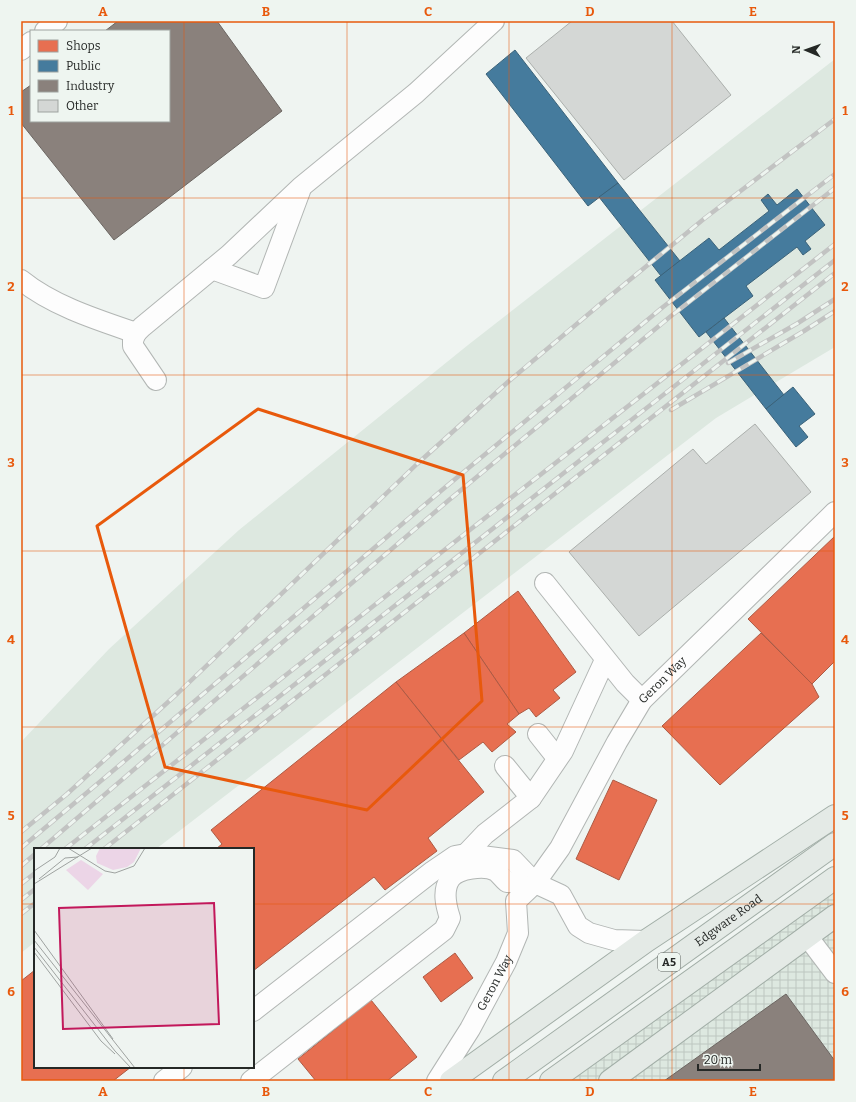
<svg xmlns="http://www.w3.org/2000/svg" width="856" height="1102" font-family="Bitter,serif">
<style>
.built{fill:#dde8e0}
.industrial{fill:url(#industrial-grid)}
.shops{fill:#e76f51;stroke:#ad5a44}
.public{fill:#457b9d;stroke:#3b6279}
.industry{fill:#8a817c;stroke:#6c6662}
.building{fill:#d4d7d5;stroke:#abafac}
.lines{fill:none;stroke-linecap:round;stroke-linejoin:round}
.minor-casing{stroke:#b2b6b4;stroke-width:22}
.major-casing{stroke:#a2aea7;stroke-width:24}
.minor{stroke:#fdfdfd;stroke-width:20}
.major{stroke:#e4eae6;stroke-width:22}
.rail-casing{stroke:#c2c3c2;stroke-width:4.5}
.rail{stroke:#eef5f0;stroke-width:3;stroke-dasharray:9;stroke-linecap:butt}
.marked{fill:none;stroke:#e8590c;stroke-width:3;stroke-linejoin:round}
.grid{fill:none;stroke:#e8590c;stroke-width:1;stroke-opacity:0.55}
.labels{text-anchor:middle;stroke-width:4;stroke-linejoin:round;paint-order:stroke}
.shield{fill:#eef5f0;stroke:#616663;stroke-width:1}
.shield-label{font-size:11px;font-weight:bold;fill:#252826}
.street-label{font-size:12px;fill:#252826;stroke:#eef5f0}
.inset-road{fill:none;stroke:#9ea2a0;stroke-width:1}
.view{fill:#c2185b;fill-opacity:0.15;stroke:#c2185b;stroke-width:2}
.inset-edge{fill:none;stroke:#252826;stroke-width:2}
.neatline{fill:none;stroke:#e8590c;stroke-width:1.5}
.grid-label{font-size:13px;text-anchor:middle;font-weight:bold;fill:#e8590c}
</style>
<defs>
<pattern id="industrial-grid" width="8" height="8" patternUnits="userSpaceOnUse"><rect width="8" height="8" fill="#dde8e0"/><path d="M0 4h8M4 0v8" fill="none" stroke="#bec7c0"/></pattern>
</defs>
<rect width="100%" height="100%" fill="#eff4f1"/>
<!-- built -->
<polygon class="built" points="835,59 835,347 716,418 156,849 35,849 35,942 21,953 21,742 109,649 239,530 468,345"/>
<!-- industrial -->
<polygon class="industrial" points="835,887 835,1081 561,1081"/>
<!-- shops -->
<g class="shops">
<polygon points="835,536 835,661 812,684 748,619"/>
<polygon points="518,591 576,672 553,690 560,698 536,717 529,708 519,714 464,633"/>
<polygon points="464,633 519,714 507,724 516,732 492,752 483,742 459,760 396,682"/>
<polygon points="761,633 812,684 819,697 720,785 662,726"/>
<polygon points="396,682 484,792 428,838 437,851 385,890 374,877 253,971 253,849 216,849 222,844 211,830"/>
<polygon points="613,780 657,800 619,880 576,859"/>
<polygon points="455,953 473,978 441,1002 423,977"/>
<polygon points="35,970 35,1067 131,1067 113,1081 21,1081 21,981"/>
<polygon points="371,1000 417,1057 387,1081 316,1081 298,1059"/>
</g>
<!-- public -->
<g class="public">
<polygon points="515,50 618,183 588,206 486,74"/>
<polygon points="618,183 680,261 661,276 599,197"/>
<polygon points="797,189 825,225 805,241 811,249 803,255 797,247 746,286 753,296 699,337 655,280 709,238 719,250 769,211 761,200 768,194 777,205"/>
<polygon points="724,318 784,395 766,409 706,332"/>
<polygon points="793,387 815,414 799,426 808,437 796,447 766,409"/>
</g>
<!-- industry -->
<g class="industry">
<polygon points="118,21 217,21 282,111 114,240 21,123 21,92 31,85 31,121 169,121 169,31 105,31"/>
<polygon points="786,994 835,1061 835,1081 664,1081"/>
</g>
<!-- building -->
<g class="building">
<polygon points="572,21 672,21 731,95 624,180 526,58"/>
<polygon points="755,424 811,492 639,636 569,552 693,449 706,464"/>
</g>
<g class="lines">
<!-- minor casing -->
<g class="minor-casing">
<g id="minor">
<polyline points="45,31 57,21"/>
<polyline points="21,50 31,42"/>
<polyline points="212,269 264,288 300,191"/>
<path d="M21,280c32,26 77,40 115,53l6,-6 87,-72 72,-68 115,-94 78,-72"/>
<polyline points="136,333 133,340 133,346 156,380"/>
<polyline points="545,583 625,683 642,700"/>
<polyline points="538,734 557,758"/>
<polyline points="531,798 563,751 605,660"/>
<polyline points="466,854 485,834 531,798 505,766"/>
<polyline points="807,936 835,973"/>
<polyline points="253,1011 433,871 455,856 466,854 513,860 535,883 561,895 578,926 589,933 614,940 646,941"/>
<polyline points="164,1081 182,1067"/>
<path d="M251,1081l193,-151 6,-12c-4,-12 -8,-27 0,-39 7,-11 35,-14 46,-8 4,3 7,8 11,11l28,1"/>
<path id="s1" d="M437,1081l33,-52 36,-67 12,-29 -2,-32 19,-18 25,-35 57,-106 25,-42 193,-188"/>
</g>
</g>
<!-- major casing -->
<g class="major-casing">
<g id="major">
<polyline points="451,1081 646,941 835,816"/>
<path id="s2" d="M504,1081l331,-237"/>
<polyline points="551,1081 835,878"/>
<polyline points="610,1081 835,916"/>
</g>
</g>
<!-- minor -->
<use href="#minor" class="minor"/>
<!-- major -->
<use href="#major" class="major"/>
<!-- rail casing -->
<g class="rail-casing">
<g id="rail">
<polyline points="728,363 798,323 835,299"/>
<polyline points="671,410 804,331 835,311"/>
<polyline points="21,832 67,794 178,693 417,464 509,381 604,301 705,218 835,119"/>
<polyline points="21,848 121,764 442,490 663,307 835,174"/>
<polyline points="41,849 449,500 671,316 835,188"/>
<polyline points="65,849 471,529 835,244"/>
<polyline points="85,849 835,260"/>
<polyline points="104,849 835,273"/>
<polyline points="21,866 35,854"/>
<polyline points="21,884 35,873"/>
<polyline points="21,900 35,889"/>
<polyline points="21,914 35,903"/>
</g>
</g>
<!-- rail -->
<use href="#rail" class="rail"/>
</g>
<!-- marked area -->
<path class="marked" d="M258,409l205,66 19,226 -115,109 -202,-43 -68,-241z"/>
<!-- grid -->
<path class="grid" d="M184,21v828M347,21v1060M509,21v1060M672,21v1060M21,198h814M21,375h814M21,551h814M21,727h814M21,904h14M253,904h582M184,1067v14"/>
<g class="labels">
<!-- shield labels -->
<rect class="shield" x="658" y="953" width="22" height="18" rx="3"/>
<g class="shield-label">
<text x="669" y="966">A5</text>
</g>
<!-- street labels -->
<g class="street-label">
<text dy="4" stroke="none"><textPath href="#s1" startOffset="468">Geron Way</textPath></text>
<text dy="4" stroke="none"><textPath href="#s2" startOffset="276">Edgware Road</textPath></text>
<text dy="4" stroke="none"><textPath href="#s1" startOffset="114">Geron Way</textPath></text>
</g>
</g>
<!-- overview -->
<g transform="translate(34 848)">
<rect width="220" height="220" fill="#eff4f1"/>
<path d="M66,0h41l-7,14 -7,5 -14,3 -16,-7 -1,-7zM47,12l22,14 -15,16 -22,-20z" fill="#ecd5e7"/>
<path class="inset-road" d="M34,0l37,23 10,2 19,-7 11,-18M0,23l21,-14 5,-9M5,31l26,-21 13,-1M0,36l58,-36M0,82l79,109M0,92l101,128M0,99l81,104 16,17M0,104l67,89 14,13"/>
<path class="view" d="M180,55l5,121 -156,5 -4,-121z"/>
<rect width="220" height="220" class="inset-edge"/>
</g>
<!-- border -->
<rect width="856" height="1102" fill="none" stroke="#eef5f0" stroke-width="44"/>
<!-- legend -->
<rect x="30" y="30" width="140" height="92" fill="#eef5f0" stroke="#9ea39f"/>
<rect x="38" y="40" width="20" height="12" fill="#e76f51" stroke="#9ea39f"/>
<text x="66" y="50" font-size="12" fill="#252826">Shops</text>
<rect x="38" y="60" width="20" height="12" fill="#457b9d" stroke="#9ea39f"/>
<text x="66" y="70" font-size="12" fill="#252826">Public</text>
<rect x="38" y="80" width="20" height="12" fill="#8a817c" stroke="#9ea39f"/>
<text x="66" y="90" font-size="12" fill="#252826">Industry</text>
<rect x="38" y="100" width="20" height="12" fill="#d4d7d5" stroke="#9ea39f"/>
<text x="66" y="110" font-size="12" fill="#252826">Other</text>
<!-- north arrow -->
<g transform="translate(806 50) rotate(272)" stroke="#eef5f0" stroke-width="3" paint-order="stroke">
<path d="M0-3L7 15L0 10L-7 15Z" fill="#252826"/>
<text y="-6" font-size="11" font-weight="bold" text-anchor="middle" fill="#252826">N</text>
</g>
<!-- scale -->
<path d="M698 1064v6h62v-6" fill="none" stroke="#252826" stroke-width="2"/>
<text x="704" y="1064" font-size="12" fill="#252826" stroke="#eef5f0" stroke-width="3" paint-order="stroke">20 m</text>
<rect x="22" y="22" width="812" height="1058" class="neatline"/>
<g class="grid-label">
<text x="103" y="16">A</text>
<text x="266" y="16">B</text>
<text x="428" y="16">C</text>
<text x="590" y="16">D</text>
<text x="753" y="16">E</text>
<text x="11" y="115">1</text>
<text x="845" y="115">1</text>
<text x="11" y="291">2</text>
<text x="845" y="291">2</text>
<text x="11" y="467">3</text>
<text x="845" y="467">3</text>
<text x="11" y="644">4</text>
<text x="845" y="644">4</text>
<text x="11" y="820">5</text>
<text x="845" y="820">5</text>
<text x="11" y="996">6</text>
<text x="845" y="996">6</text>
<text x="103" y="1096">A</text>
<text x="266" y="1096">B</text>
<text x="428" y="1096">C</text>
<text x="590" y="1096">D</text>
<text x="753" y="1096">E</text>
</g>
</svg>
